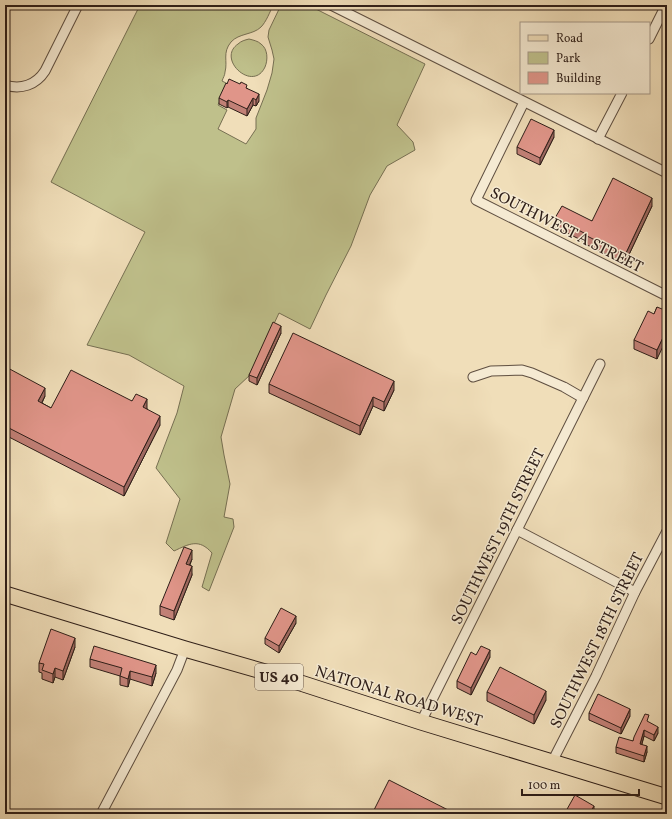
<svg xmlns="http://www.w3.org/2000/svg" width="672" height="819" font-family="Vollkorn,serif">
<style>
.green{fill:#bfc08b;stroke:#766f52}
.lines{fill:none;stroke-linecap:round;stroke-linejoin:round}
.street-casing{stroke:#5e4e40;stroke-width:11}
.primary-casing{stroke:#2e1e18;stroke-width:17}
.street{stroke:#f5ead2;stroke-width:9}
.primary{stroke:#f0deb9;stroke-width:15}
.wall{fill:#c18076;stroke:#2e1e18}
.shaded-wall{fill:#9d6860;stroke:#2e1e18}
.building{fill:#e09589;stroke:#2e1e18}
.labels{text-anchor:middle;stroke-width:3;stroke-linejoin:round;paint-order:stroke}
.shield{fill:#f5ead2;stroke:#6a5b50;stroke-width:1}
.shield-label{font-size:15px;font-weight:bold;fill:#2e1e18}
.street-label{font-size:16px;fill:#2e1e18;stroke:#f5ead2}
</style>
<rect width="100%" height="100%" fill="#f0deb9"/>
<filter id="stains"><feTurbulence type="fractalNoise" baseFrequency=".005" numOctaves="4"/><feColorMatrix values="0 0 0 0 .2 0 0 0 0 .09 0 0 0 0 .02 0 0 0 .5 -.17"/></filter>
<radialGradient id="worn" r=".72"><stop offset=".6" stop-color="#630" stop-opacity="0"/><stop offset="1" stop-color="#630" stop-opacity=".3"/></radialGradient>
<!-- green -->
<g class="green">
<path d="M140,5h133c-3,7 -7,17 -12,22 -8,8 -22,6 -30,15 -9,11 -3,19 -6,30 0,3 -2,6 -3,9l6,3 -10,21 9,5 -9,19 28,15 10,-15v-11l11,-28 5,-17 2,-14 -2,-9 -4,-13 1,-7 12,-25h27l117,59 -28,61 16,17 2,8 -28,16 -17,29 -19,51 -25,49 -16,34 -31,-16 -29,62 -15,14 -14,48 3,18 6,29 -6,33 9,2 1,8 -25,64 -7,-4 10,-34c-13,-15 -23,-9 -38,-2l-8,-8 14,-44 -24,-31 21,-55 7,-27 -55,-31 -42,-10 58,-113 -94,-50z"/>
<path d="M249,39c4,1 9,2 12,5 7,5 7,16 4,23 -12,26 -49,-8 -27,-23 3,-3 7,-4 11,-5z"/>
</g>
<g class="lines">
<!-- street casing -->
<g class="street-casing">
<g id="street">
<polyline points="331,5 667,173"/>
<polyline points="649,39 666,5"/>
<path d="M5,85c16,5 31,0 40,-14l33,-66"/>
<polyline points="524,102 476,200 667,296"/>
<polyline points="598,139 622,93"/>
<polyline points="473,377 491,371 522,370 532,373 564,387 583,398"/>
<polyline points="517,530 635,592"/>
<polyline points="421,722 600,364"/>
<polyline points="552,762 596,676 635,592 667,531"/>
<polyline points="101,814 177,670 185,649"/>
</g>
</g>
<!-- primary casing -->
<g class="primary-casing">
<polyline id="primary" points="5,594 185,649 279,676 421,722 667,797"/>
</g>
<!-- street -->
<use href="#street" class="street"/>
<!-- primary -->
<use href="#primary" class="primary"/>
</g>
<!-- wall -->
<g class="wall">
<polygon points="247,88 259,101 256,106 253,105 247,116 228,107 227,108 219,104 219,98"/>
<polygon points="554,137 540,165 517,154 517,147"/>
<polygon points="652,206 625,263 585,244 585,242 555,227 555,218 592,221"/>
<polygon points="657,307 657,359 634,349 634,340 654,314"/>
<polygon points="281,333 257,385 249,381 249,375"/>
<polygon points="5,368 45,396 42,403 51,408 132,401 147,408 147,409 160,425 124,496 5,435"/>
<polygon points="269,384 394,390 384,411 373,406 360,435 269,393"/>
<polygon points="192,559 190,565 192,575 174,620 160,615 160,606"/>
<polygon points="296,623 279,653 265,644 265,638"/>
<polygon points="75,647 63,680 55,677 53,683 42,679 42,673 39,672 39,663"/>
<polygon points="476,655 490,657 471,695 457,688 457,681"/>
<polygon points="90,659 156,673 152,686 130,679 128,687 120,685 120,676 90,667"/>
<polygon points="487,692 546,700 534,724 487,701"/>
<polygon points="589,713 630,716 621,734 589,720"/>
<polygon points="648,722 658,733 654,741 644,736 642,744 647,752 644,762 616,753 616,747 633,741"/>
<polygon points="566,811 594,812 593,814 566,814"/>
</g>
<!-- shaded-wall -->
<g class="shaded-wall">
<polygon points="259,94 259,101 256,106 256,100"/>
<polygon points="253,98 253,105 247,116 247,109"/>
<polygon points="228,100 228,107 227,108 227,102"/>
<polygon points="554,130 554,137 540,165 540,158"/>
<polygon points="652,198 652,206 625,263 625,255"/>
<polygon points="281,326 281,333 257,385 257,378"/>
<polygon points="667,329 667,338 657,359 657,350"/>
<polygon points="394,381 394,390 384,411 384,402"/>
<polygon points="45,388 45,396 38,410 38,401"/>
<polygon points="373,397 373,406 360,435 360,426"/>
<polygon points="147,399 147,408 143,416 143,407"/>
<polygon points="160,416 160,425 124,496 124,487"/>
<polygon points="192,550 192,559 186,573 186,564"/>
<polygon points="192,566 192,575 174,620 174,611"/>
<polygon points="296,616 296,623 279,653 279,646"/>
<polygon points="75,638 75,647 63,680 63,671"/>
<polygon points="490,650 490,657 471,695 471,688"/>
<polygon points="156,665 156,673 152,686 152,677"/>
<polygon points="55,668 55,677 53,683 53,674"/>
<polygon points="130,671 130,679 128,687 128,679"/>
<polygon points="546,691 546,700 534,724 534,715"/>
<polygon points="630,709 630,716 621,734 621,728"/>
<polygon points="658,727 658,733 654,741 654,735"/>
<polygon points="644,730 644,736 640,750 640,744"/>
<polygon points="647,746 647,752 644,762 644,756"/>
<polygon points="594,806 594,812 593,814 589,814"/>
</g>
<!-- building -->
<g class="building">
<polygon points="229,79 240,84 241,82 247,85 246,88 259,94 256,100 253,98 247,109 228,100 227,102 219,98 226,83 227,84"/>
<polygon points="531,119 554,130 540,158 517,147"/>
<polygon points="613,178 652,198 625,255 585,235 586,234 555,218 562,206 592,221"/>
<polygon points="657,307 667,311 667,315 665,319 667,320 667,329 657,350 634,340 648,311 654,314"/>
<polygon points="273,322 281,326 257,378 249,375"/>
<polygon points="293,333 394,381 384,402 373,397 360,426 269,384"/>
<polygon points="6,367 45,388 38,401 51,408 71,370 132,401 136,394 147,399 143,407 160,416 124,487 5,426"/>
<polygon points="184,547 192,550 186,564 192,566 174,611 160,606"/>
<polygon points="281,608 296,616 279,646 265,638"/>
<polygon points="51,629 75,638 63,671 55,668 53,674 42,670 44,664 39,663"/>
<polygon points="94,646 156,665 152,677 130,671 128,679 120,676 122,668 90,659"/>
<polygon points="481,646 490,650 471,688 457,681 471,652 476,655"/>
<polygon points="500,667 546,691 534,715 487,692"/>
<polygon points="598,694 630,709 621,728 589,713"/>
<polygon points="645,714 649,715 647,721 658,727 654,735 644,730 640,744 647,746 644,756 616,747 619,737 633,741 634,737"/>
<polygon points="389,780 456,814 372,814"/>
<polygon points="575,795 594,806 589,814 573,814 566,811"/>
</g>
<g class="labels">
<!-- shield labels -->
<rect class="shield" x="255" y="664" width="48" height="26" rx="3"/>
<g class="shield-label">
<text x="279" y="682">US 40</text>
</g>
<!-- street labels -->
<g class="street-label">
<text transform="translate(567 229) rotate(27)" y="6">SOUTHWEST A STREET</text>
<text transform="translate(497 536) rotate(-64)" y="6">SOUTHWEST 19TH STREET</text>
<text transform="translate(596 640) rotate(-64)" y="6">SOUTHWEST 18TH STREET</text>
<text transform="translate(399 695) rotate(17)" y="6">NATIONAL ROAD WEST</text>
</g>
</g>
<!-- margin -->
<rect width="672" height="819" fill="none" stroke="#f0deb9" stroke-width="20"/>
<rect x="6" y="6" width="660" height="807" fill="none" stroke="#2e1e18" stroke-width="2"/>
<rect x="10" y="10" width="652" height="799" fill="none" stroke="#2e1e18"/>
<!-- legend -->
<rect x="520" y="22" width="130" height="72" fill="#f5ead2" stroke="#a59888"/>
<rect x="528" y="35" width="20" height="6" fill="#f0deb9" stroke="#a59888"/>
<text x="556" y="42" font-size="12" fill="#2e1e18">Road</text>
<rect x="528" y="52" width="20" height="12" fill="#bfc08b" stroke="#a59888"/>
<text x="556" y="62" font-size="12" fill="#2e1e18">Park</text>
<rect x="528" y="72" width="20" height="12" fill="#e09589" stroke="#a59888"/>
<text x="556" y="82" font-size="12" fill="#2e1e18">Building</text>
<!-- scale -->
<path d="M522 789v6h117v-6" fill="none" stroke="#2e1e18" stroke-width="2"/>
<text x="528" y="789" font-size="12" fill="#2e1e18" stroke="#f5ead2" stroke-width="3" paint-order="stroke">100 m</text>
<rect width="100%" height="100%" filter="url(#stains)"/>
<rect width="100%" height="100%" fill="url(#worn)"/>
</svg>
